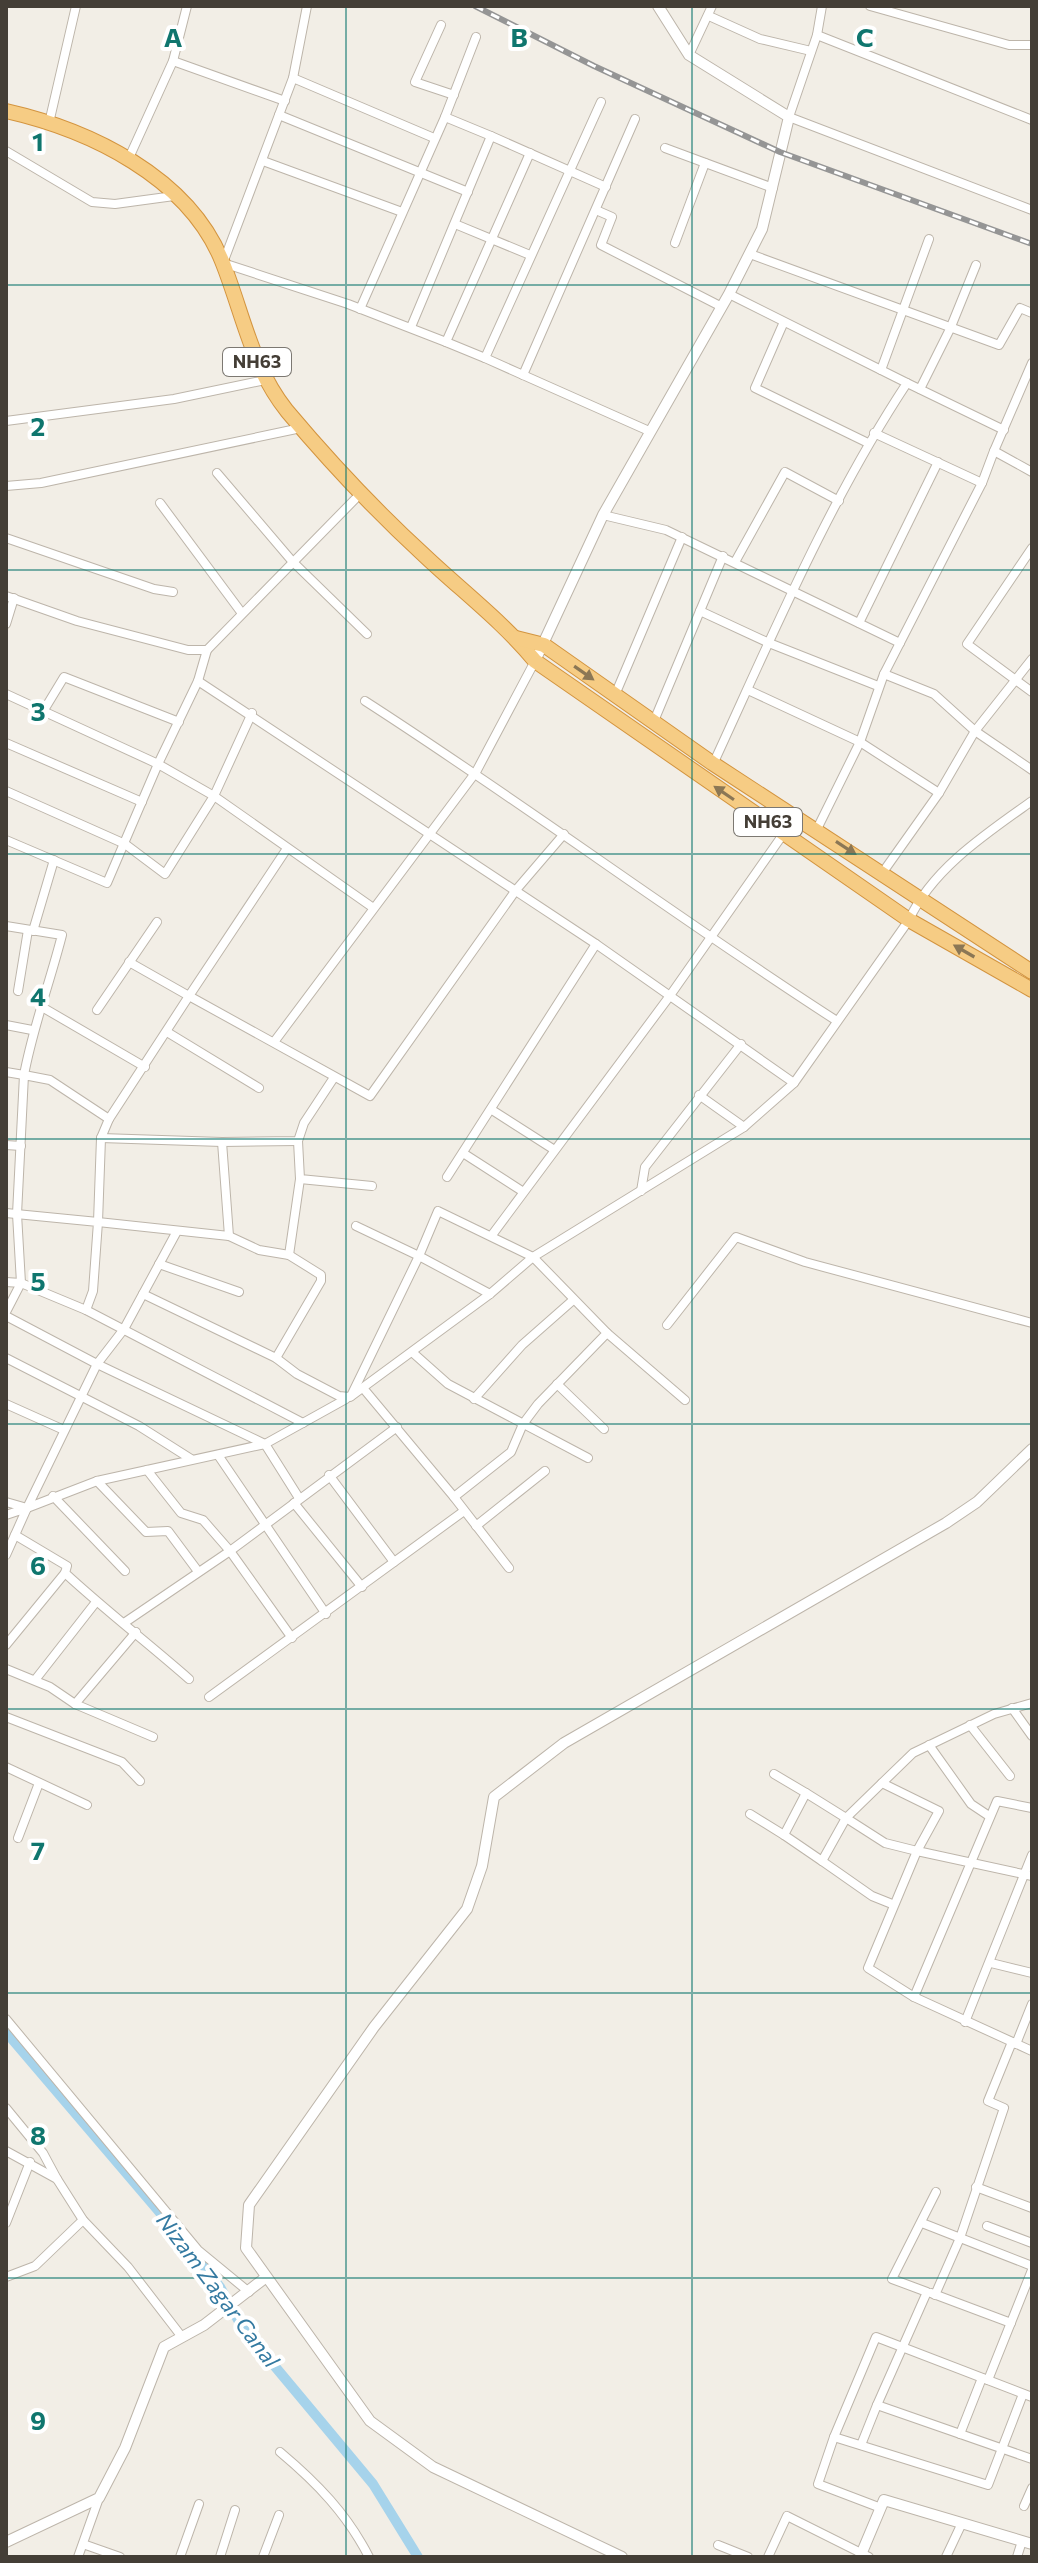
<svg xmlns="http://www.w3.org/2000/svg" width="1038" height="2563" font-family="Commissioner,sans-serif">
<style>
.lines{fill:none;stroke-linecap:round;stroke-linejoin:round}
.canal{stroke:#a6d3eb;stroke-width:10}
.minor-casing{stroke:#bdb5aa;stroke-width:10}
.tertiary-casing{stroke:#bdb5aa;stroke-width:12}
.trunk-casing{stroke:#d3943f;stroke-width:16}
.minor{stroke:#fff;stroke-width:8}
.tertiary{stroke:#fff;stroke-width:10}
.trunk{stroke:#f6cc84;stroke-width:14}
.rail-casing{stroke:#959595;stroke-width:6}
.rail{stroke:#fff;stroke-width:3;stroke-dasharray:9;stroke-linecap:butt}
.oneway{fill:#8b7755}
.grid{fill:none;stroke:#0f766e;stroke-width:2;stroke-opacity:0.55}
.labels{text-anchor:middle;stroke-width:8;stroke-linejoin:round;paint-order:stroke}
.shield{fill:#fff;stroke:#7c7872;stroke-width:2}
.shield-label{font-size:18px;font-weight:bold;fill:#443e36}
.water-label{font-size:22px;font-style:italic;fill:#347aa1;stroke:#fff}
.grid-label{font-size:26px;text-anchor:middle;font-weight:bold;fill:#0f766e;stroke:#fff;stroke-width:8;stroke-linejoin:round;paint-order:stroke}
</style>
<rect width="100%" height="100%" fill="#f2eee6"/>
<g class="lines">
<!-- canal -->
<polyline class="canal" points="6,2032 185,2242 220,2287 242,2327 373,2484 418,2557"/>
<!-- minor casing -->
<g class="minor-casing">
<g id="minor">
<polyline points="307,6 293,78 223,263 348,304 446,342"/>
<polyline points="822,6 817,35 789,117 1032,210"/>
<polyline points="870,6 1009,45 1032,45"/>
<polyline points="709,16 760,39 811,51"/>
<polyline points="441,25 415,82 454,95"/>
<polyline points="817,35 1032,120"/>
<polyline points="689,55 712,6"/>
<polyline points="173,61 285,101"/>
<polyline points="293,78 434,138"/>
<polyline points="601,102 485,358 523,375 635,119"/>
<polyline points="279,115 468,192"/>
<polyline points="445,117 491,136"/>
<polyline points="49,123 76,6"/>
<polyline points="665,148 773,188"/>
<polyline points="6,151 92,202 115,204 174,196"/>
<polyline points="128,160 173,61 187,6"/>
<polyline points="263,161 402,212"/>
<polyline points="596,210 612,217 601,245 722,307"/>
<polyline points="455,224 530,255"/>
<polyline points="675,243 705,163"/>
<polyline points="750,254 999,345 1020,308 1032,313"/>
<polyline points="360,309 445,117 476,37"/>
<polyline points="783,324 755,388 868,443"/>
<polyline points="411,327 491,136 606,187"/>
<polyline points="485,358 446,342 530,153"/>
<polyline points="881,370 929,239"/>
<polyline points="523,375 649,431"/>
<polyline points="907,383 1004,430"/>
<polyline points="920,389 950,329 976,265"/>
<polyline points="6,421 174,399 265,380"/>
<polyline points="874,433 982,483 994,451 1032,472"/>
<polyline points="994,451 1032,363"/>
<polyline points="217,473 292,561 367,634"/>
<polyline points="6,486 41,483 301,428"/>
<polyline points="160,503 241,612"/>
<polyline points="603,515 666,530 900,643"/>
<polyline points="6,538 154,589 173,592"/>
<polyline points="1032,548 967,644 1032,692"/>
<polyline points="735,562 785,472 839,501"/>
<polyline points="6,596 77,621 188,650 207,650 362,492"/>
<polyline points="700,611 769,643 878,686"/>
<polyline points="859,623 938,462"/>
<polyline points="6,624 14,598"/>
<polyline points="884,674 934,694 975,731 1032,770"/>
<polyline points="198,681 596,944 794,1083"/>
<polyline points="748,690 860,742 939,793"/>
<polyline points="6,694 158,764 198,681 207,650"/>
<polyline points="615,695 682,537"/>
<path d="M365,701c160,103 312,217 472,320"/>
<polyline points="44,710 64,677 179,722"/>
<polyline points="654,721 723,556"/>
<polyline points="6,743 142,802"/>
<path d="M714,762c59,-128 115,-261 193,-379l-178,-89"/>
<polyline points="6,791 125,844 165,874 214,796 252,713"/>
<polyline points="817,829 860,742 884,674 982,483"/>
<polyline points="6,840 107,883 158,764 214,796 372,907"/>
<polyline points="286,850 189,996 370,1096 516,890 564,834"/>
<polyline points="883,872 939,793 975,731 1032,659"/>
<path d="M6,926l56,9c-12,47 -29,92 -38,140l-18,-3"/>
<polyline points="33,931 54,860"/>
<polyline points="129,962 189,996 109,1119 101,1138 98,1222 229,1236 222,1142 298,1141 304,1123 333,1079"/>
<polyline points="18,991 28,930"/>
<polyline points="42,1007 145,1067"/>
<polyline points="97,1010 157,922"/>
<polyline points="6,1025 32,1030"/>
<polyline points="167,1032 259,1088"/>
<polyline points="274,1042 476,772 535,661"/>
<polyline points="699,1095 744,1127"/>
<polyline points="492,1110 553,1149"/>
<polyline points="101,1138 222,1142"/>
<polyline points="298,1141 300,1179 372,1186"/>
<polyline points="6,1145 21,1146"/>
<polyline points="463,1153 522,1191"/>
<polyline points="447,1177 596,944"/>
<polyline points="641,1191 645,1167 741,1044"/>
<polyline points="6,1213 98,1222 93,1291 86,1310"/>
<polyline points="356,1226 419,1256 438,1211 533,1257 607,1333 538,1404 523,1424 511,1452 454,1497 363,1388"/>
<polyline points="176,1233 124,1329 97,1364 27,1508 97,1481 265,1444 346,1399"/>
<polyline points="492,1235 669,997 784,833"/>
<polyline points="229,1236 259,1250 289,1255 321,1275 321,1281 276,1358"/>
<polyline points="289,1255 300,1179"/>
<polyline points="159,1264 239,1292"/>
<polyline points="6,1282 21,1283 86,1310 303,1423"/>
<path d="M143,1294l133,64 21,16 42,22 11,1 140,-103 43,-37 211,-130 50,-44 115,-163c23,-51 78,-87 123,-119"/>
<polyline points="6,1312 21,1283 17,1214 24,1075 50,1080 109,1119"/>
<polyline points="6,1316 97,1364 265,1444 299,1498"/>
<polyline points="667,1325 736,1237 805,1262 1032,1323"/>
<polyline points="607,1333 685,1400"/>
<polyline points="412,1352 448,1384 588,1458"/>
<polyline points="6,1358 139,1426 191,1459"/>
<polyline points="557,1384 604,1429"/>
<polyline points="351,1396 419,1256 490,1294"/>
<polyline points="474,1399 522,1345 572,1301"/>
<polyline points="6,1404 64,1430"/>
<polyline points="218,1455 326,1614"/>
<polyline points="147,1470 181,1513 203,1520 230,1551 292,1638"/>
<polyline points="329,1475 394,1562"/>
<polyline points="97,1481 146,1532 168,1531 197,1570"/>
<polyline points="53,1496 125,1571"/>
<polyline points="454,1497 509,1568"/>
<polyline points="6,1502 27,1508"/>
<polyline points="294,1503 362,1587"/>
<polyline points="6,1515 27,1508 6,1555"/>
<polyline points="476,1526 545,1471"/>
<path d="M15,1535l52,31 -2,7c40,37 83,70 124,106"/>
<polyline points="124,1623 230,1551 397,1427"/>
<polyline points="6,1645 65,1573"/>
<polyline points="6,1669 50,1687 75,1704 153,1737"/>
<polyline points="35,1680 96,1602"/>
<polyline points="209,1697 464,1511"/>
<polyline points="75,1704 136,1632"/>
<polyline points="1012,1708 1032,1736"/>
<polyline points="6,1717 122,1762 140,1781"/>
<polyline points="970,1725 1010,1776"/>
<polyline points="929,1745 971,1804 989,1816"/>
<polyline points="6,1767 87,1805"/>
<polyline points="774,1774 806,1793"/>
<polyline points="882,1783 913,1753 994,1714 1032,1703"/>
<polyline points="750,1814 784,1835"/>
<polyline points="18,1838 39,1783"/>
<polyline points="822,1861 872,1896 892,1904"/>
<polyline points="1032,1876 917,1851 939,1811 882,1783 846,1818 806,1793 784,1835 822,1861 846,1818 885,1843 917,1851 868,1968 914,1997 1032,2051"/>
<polyline points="991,1963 1032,1973"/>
<polyline points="914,1997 997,1801 1032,1808"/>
<polyline points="6,2019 198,2250 249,2292"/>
<polyline points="965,2022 1032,1855"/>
<polyline points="1016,2044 1032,2004"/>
<polyline points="6,2108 43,2153 57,2179"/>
<polyline points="6,2151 57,2179 83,2220 128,2267 182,2337"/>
<polyline points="976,2187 1032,2208"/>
<polyline points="936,2192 892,2279 927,2292 877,2405 1032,2459"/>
<polyline points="6,2223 30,2162"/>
<polyline points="922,2223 1032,2266"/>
<polyline points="987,2226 1032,2243"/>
<polyline points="6,2277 35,2266 83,2220"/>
<polyline points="931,2293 1011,2323"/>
<polyline points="935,2295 960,2238 1004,2108 988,2101 1012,2042"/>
<polyline points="988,2380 1032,2270"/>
<polyline points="960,2434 982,2378"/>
<polyline points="834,2437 988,2485 1023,2394"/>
<polyline points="861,2445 877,2405"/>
<path d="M280,2452c37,31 67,62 89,105"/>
<polyline points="1024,2506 1032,2488"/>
<polyline points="881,2508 818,2484 834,2437 876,2337 1032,2397"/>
<polyline points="83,2544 120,2557"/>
<polyline points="718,2545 748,2557"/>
<polyline points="78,2557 99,2498"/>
<polyline points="180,2557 199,2504"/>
<polyline points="220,2557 235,2510"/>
<polyline points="263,2557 279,2515"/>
<polyline points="768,2557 787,2516 869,2557"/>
<polyline points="946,2557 962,2523"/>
<polyline points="1017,2557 1022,2541"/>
</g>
</g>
<!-- tertiary casing -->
<g class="tertiary-casing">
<g id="tertiary">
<polyline points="535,661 603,515 729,294 762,229 789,117 689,55 658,6"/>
<polyline points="6,2542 99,2498 125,2448 164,2347 204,2325 265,2278"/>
<polyline points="622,2557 433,2467 370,2421 246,2248 249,2205 374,2027 467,1909 482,1866 494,1797 564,1743 946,1523 977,1502 1032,1449"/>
<polyline points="860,2557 884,2500 1032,2544"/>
</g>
</g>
<!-- trunk casing -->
<g class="trunk-casing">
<g id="trunk">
<path d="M6,111c84,19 182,66 216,150 21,52 29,105 65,150 42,50 90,101 138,145 37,35 78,66 110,105l374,259 123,70"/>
<polyline points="516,638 544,645 712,763 1032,972"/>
</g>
</g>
<!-- minor -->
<use href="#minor" class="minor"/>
<!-- tertiary -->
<use href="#tertiary" class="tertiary"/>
<!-- trunk -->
<use href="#trunk" class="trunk"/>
<!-- rail casing -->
<g class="rail-casing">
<polyline id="rail" points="475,6 594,66 780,152 1032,244"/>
</g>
<!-- rail -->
<use href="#rail" class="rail"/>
</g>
<!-- one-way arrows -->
<defs><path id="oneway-solid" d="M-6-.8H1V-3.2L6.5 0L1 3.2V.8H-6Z" transform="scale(2)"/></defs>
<g class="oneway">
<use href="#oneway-solid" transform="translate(584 673) rotate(35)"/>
<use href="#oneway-solid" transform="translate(724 793) rotate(-146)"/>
<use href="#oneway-solid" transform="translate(846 848) rotate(33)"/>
<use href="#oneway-solid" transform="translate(964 951) rotate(-150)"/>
</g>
<!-- grid -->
<path class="grid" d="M346,6v2551M692,6v2551M6,285h1026M6,570h1026M6,854h1026M6,1139h1026M6,1424h1026M6,1709h1026M6,1993h1026M6,2278h1026"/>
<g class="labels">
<!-- shield labels -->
<g class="shield">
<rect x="223" y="348" width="68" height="28" rx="6"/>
<rect x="734" y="808" width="68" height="28" rx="6"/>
</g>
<g class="shield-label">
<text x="257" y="368">NH63</text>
<text x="768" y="828">NH63</text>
</g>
<!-- water labels -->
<g class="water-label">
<text transform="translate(218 2290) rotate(53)" y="8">Nizam Zagar Canal</text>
</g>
</g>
<g class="grid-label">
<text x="173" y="47">A</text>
<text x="519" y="47">B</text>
<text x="865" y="47">C</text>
<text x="38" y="151">1</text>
<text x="38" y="436">2</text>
<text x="38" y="721">3</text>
<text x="38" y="1006">4</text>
<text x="38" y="1291">5</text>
<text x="38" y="1575">6</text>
<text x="38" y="1860">7</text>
<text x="38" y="2145">8</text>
<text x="38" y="2430">9</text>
</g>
<!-- border -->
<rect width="1038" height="2563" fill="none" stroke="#443e36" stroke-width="16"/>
</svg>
